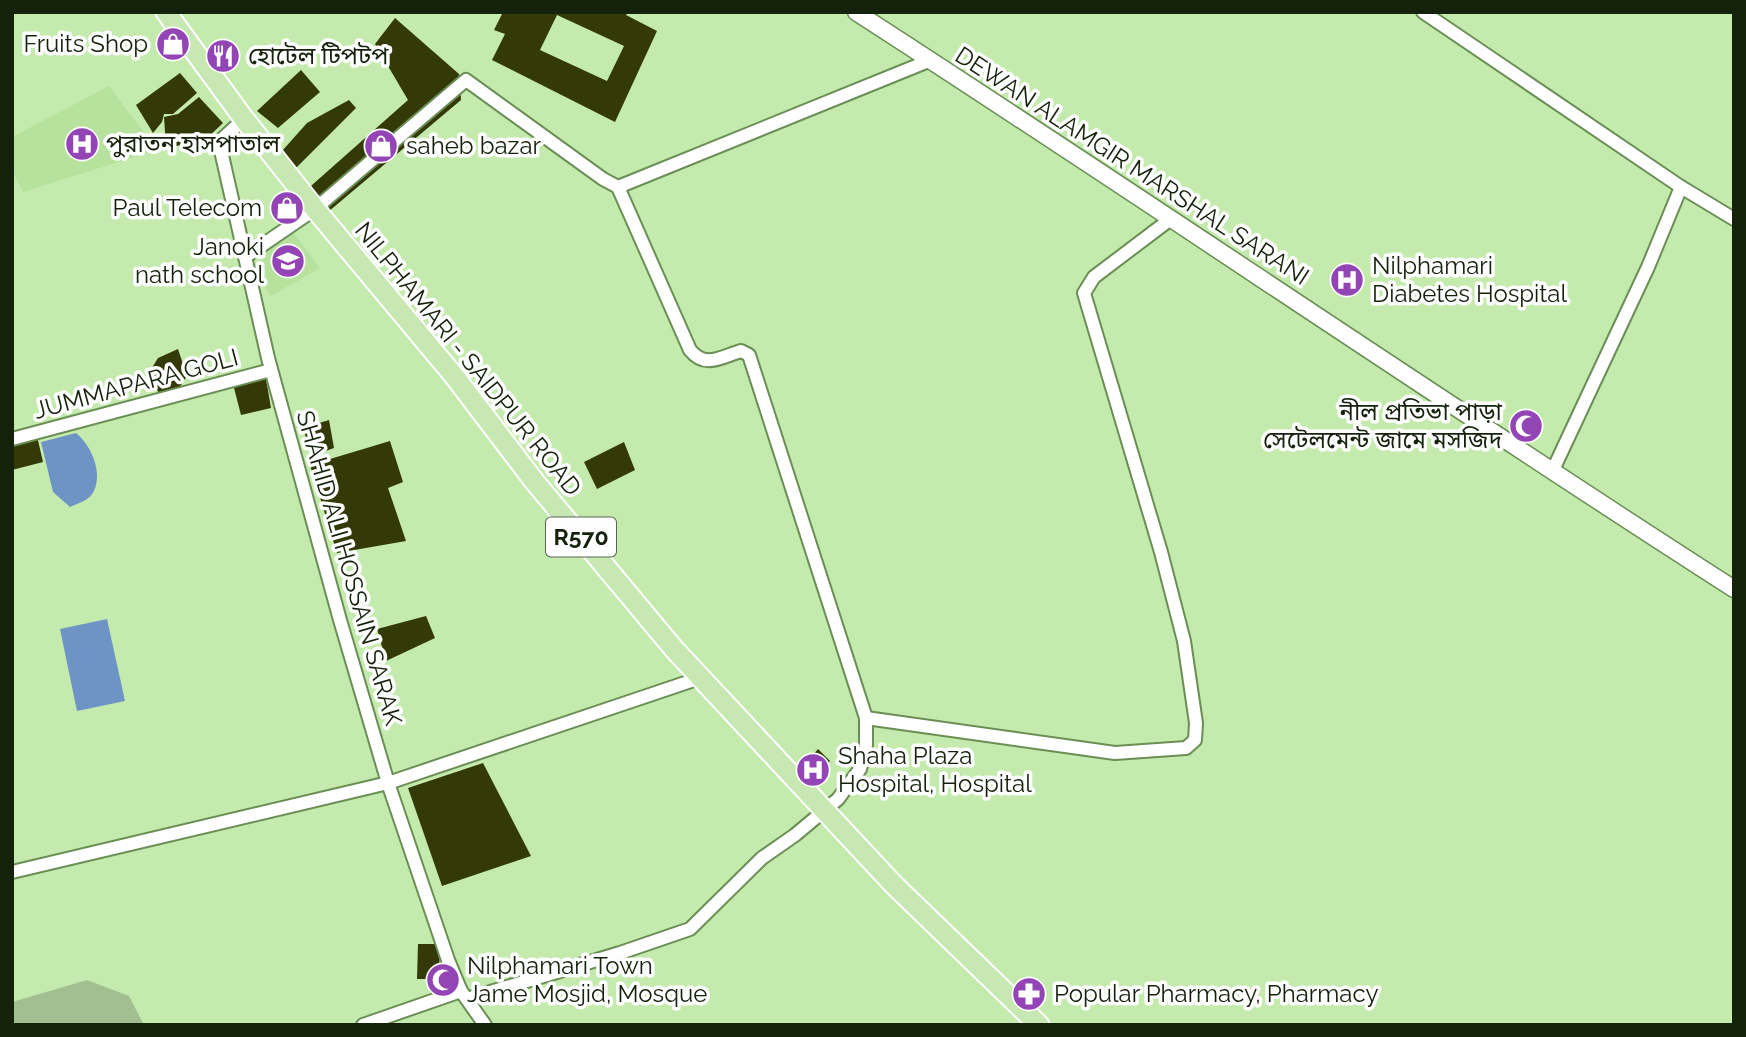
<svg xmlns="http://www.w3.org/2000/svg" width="1746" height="1037" font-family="Raleway,'Noto Sans Bengali',sans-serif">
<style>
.built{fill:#b7e29e}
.green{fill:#a2bf92}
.water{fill:#6d94c4}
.building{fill:#343908;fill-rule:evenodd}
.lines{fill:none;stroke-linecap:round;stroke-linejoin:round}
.minor-casing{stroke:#6a8e55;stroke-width:16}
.tertiary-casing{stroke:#6a8e55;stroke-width:19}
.primary-casing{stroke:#fff;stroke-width:23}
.minor{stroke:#fff;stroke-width:12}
.tertiary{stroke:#fff;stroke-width:16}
.primary{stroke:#c7e8b3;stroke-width:19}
.labels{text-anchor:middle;stroke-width:7;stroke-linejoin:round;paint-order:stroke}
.shield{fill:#fefefe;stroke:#5a6454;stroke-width:2}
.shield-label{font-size:23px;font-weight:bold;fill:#14220b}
.poi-label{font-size:24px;fill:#14220b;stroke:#fefefe;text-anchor:start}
.street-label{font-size:24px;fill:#14220b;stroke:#fefefe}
</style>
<rect width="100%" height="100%" fill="#c4ebad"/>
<!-- built -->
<g class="built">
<polygon points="109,86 157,150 23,192 12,170 12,137"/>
<polygon points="292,231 320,268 271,296 259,277 263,254"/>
</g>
<!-- green -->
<polygon class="green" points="87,980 129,996 144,1025 12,1025 12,1002"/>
<!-- water -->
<g class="water">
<path d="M76,433c15,12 27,39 18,58 -4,9 -15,12 -24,16l-17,-15 -12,-50z"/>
<polygon points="107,619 125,701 77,711 60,629"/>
</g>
<!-- building -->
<g class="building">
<path d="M503,12h125l-2,3 31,16 -42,91 -123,-62 13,-26 -11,-4zM557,15l67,31 -17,35 -67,-31z"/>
<polygon points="395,18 459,74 461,100 322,217 303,193 408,100 375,44"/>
<polygon points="301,70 320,92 278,128 257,111"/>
<polygon points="180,73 197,93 173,114 164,114 162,122 153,133 136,105"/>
<polygon points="199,97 223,123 202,143 166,147 164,117 178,114"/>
<polygon points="349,100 356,108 295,169 282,151 307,123"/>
<polygon points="178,349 187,376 178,390 160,397 150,371 158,358"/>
<polygon points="266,379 271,408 241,415 233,384"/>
<polygon points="329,420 334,448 312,456 303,428"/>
<polygon points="37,436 43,462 12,470 12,443"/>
<polygon points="390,441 403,482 388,488 406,541 337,553 310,465"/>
<polygon points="624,442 635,470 597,489 584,462"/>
<polygon points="426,616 435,638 386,661 377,629"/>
<polygon points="818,749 830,761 810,783 798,773"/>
<polygon points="483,763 531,856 442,886 408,788"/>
<polygon points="418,944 440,944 439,979 417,979"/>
</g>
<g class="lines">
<!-- minor casing -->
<g class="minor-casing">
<g id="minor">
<polyline points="1423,12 1681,187 1734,219"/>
<polyline points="244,119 219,142 268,358 340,620 388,783 448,960 461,991 485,1025"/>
<polyline points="618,187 931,60"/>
<path d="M245,257l70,-48 151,-129 137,99 15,8 72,163c15,19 31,7 51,1l8,4 117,363v27l-6,24 -22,30 -43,36 -33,23 -72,71 -70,24 -153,46"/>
<polyline points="12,439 271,370"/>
<polyline points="1552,472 1648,267 1681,187"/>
<polyline points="866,718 1115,753 1186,748 1195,740 1196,723 1184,641 1161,552 1084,293 1094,277 1172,218"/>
<polyline points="12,872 388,783 700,678"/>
<polyline points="363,1025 461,991"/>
</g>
</g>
<!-- tertiary casing -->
<g class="tertiary-casing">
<path id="tertiary" d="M856,12c294,190 583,388 878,577"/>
</g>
<!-- primary casing -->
<g class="primary-casing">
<polyline id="primary" points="166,12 244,119 315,209 455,377 534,481 674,649 894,885 1039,1025"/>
</g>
<!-- minor -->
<use href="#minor" class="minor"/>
<!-- tertiary -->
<use href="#tertiary" class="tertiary"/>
<!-- primary -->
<use href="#primary" class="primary"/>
</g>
<!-- icons -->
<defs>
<g id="shop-disc" transform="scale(1.75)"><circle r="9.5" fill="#9345b5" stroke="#fefefe"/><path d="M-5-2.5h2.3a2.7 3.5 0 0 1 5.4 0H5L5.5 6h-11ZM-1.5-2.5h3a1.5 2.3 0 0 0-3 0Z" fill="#fff"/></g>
<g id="restaurant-disc" transform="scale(1.75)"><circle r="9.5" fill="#9345b5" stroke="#fefefe"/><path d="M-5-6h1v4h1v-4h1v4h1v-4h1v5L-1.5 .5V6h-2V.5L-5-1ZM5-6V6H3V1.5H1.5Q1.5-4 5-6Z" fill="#fff"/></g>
<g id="hospital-disc" transform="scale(1.75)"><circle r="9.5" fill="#9345b5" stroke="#fefefe"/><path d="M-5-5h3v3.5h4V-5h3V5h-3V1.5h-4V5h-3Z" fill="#fff"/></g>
<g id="school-disc" transform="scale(1.75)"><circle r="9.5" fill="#9345b5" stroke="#fefefe"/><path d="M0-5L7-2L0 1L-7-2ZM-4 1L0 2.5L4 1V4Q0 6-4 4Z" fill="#fff"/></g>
<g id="mosque-disc" transform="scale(1.75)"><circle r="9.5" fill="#9345b5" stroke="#fefefe"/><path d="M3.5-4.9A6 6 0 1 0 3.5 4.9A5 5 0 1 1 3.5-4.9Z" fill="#fff"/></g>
<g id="pharmacy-disc" transform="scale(1.75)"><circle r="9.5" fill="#9345b5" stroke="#fefefe"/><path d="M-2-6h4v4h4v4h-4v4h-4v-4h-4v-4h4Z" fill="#fff"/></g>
</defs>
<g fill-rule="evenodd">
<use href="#shop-disc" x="173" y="44"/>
<use href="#restaurant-disc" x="223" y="56"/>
<use href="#hospital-disc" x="82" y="144"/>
<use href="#shop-disc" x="381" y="146"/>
<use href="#shop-disc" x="287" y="208"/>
<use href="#school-disc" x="288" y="261"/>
<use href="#hospital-disc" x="1347" y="280"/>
<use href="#mosque-disc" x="1526" y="426"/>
<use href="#hospital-disc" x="813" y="770"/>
<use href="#mosque-disc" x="443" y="980"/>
<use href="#pharmacy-disc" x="1029" y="994"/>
</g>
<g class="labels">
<!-- shield labels -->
<rect class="shield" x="546" y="517.5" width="70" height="39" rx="5"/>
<g class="shield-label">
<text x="581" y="545">R570</text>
</g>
<!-- poi labels -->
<g class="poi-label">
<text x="148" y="52" text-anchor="end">Fruits Shop</text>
<text x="248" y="64">হোটেল টিপটপ</text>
<text x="106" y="152">পুরাতন হাসপাতাল</text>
<text x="406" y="154">saheb bazar</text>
<text x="262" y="216" text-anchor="end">Paul Telecom</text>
<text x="264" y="255" text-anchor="end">Janoki<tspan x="264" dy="28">nath school</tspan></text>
<text x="1372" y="274">Nilphamari<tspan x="1372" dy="28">Diabetes Hospital</tspan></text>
<text x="1502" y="420" text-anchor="end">নীল প্রতিভা পাড়া<tspan x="1502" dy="28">সেটেলমেন্ট জামে মসজিদ</tspan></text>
<text x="838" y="764">Shaha Plaza<tspan x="838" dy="28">Hospital, Hospital</tspan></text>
<text x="467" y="974">Nilphamari Town<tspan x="467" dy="28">Jame Mosjid, Mosque</tspan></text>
<text x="1054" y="1002">Popular Pharmacy, Pharmacy</text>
</g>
<!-- street labels -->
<g class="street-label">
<text transform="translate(1132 166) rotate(33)" y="8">DEWAN ALAMGIR MARSHAL SARANI</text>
<text transform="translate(468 359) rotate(51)" y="8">NILPHAMARI - SAIDPUR ROAD</text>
<text transform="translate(136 384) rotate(-15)" y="8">JUMMAPARA GOLI</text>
<text transform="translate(349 568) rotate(74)" y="8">SHAHID ALI HOSSAIN SARAK</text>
</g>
</g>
<!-- border -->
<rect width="1746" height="1037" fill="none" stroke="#14220b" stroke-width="28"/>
</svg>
